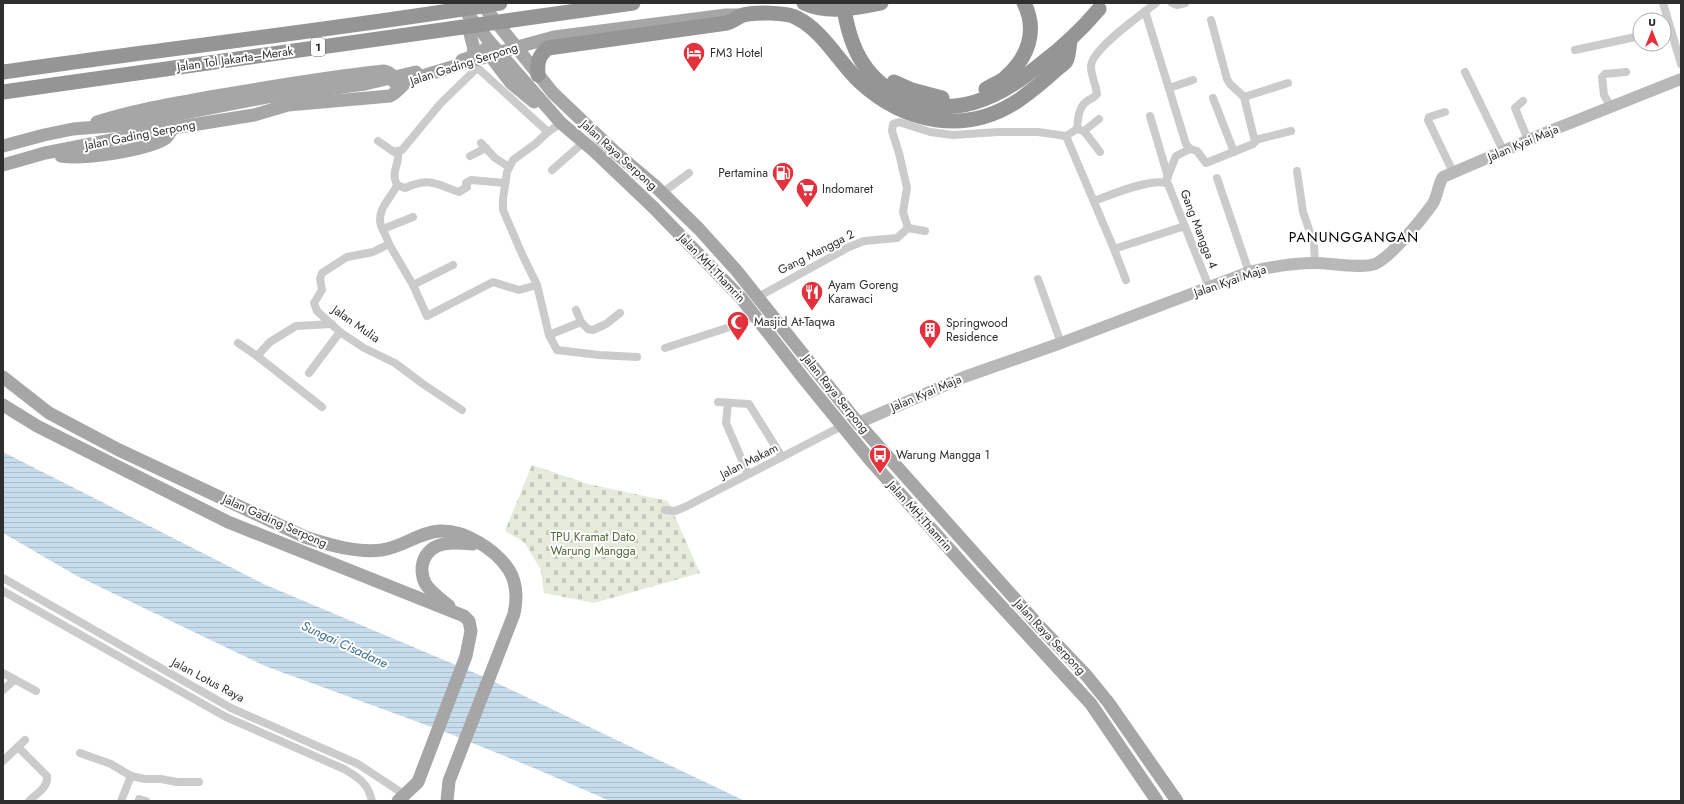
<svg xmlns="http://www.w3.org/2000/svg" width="1684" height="804" font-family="Jost,sans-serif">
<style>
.cemetery{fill:url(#cemetery-stones)}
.water{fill:url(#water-rules)}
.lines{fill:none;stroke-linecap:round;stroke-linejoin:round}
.minor{stroke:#cbcbcb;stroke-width:8}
.secondary{stroke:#b8b8b8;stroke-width:12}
.primary{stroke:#a6a6a6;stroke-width:13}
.motorway{stroke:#959595;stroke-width:15}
.labels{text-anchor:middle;stroke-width:4;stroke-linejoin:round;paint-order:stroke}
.shield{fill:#fff;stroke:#6d6d6d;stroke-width:1}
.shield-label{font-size:11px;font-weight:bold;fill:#2e2e2e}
.poi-label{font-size:12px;fill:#2e2e2e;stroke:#fff;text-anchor:start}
.street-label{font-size:12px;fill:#2e2e2e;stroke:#fff}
.park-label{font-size:12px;fill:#50693c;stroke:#fff}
.water-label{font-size:13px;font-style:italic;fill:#3d6e8e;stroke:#fff}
.quarter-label{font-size:14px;letter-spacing:1px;fill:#000;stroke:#fff}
</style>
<defs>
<pattern id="cemetery-stones" width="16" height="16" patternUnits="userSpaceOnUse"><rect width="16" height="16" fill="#e4ebdb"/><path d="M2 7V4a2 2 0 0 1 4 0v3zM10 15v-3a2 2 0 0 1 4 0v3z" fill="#c4cabc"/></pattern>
<pattern id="water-rules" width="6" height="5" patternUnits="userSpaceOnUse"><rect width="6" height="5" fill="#c8ddeb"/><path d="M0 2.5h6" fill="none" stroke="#acbeca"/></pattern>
</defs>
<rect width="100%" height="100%" fill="#fff"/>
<!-- cemetery -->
<polygon class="cemetery" points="532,465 588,484 668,501 700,573 594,603 544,593 541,570 524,542 505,531"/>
<!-- water -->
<polygon class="water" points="3,452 266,585 482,676 745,801 610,801 536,769 448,733 265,666 77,576 3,533"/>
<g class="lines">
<!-- minor -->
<g class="minor">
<polyline points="1172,3 1177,5 1185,3"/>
<polyline points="1663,3 1681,64"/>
<polyline points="1145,11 1186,144 1190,149"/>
<polyline points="1575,50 1640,36"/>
<polyline points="1465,72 1503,150"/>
<polyline points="1169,88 1193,80"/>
<polyline points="1244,97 1288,83"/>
<polyline points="1213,98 1234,152"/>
<polyline points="1523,101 1515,108 1528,140"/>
<polyline points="1611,107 1604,95 1602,77 1605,74 1626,72"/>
<polyline points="1445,112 1429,117 1428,120 1453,172"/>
<polyline points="1150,116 1168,177"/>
<polyline points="561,123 548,132 535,144 513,160 507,172 503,199 503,210 522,254 537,285 549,335 557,350 599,355 637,357"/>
<polyline points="1077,129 1084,131 1099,119"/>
<polyline points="1084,131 1100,152"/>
<polyline points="1066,136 1114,249 1185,226"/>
<polyline points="1255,140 1291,131"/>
<polyline points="378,141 394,152 402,150 440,104 476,69 480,70 548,132"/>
<polyline points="481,143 495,158 509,167"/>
<polyline points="470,156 486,148"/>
<polyline points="552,170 584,142"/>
<polyline points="1297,171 1303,212 1314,244 1315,263"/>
<polyline points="1217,178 1249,272"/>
<polyline points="1165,183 1176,156 1190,149 1197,151 1206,163 1253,144 1255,142 1244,97 1230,84 1227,79 1211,20"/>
<path d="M397,185c-6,14 -21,24 -16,41 3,6 6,12 8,18l-16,8 -26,5 -25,16 -2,6 2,11 -8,13 3,8 23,21 24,16 31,15 28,21 39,26"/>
<path d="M397,185l8,3c26,-11 30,-4 54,4l8,-5 -1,-4 5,-3 34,3"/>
<path d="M397,185c-7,-15 3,-19 1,-33"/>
<polyline points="662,193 689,173"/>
<path d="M1094,201c14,-5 60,-25 74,-17l41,103"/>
<path d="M908,228l-5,-16 4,-24 -8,-35 -7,-22 1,-7 6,-2 31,10 23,3 45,-3h40l28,4 11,-7c1,-9 1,-21 9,-27 4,-3 8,-4 11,-8 -1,-9 -6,-19 -6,-27 -1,-17 51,-53 65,-64"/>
<polyline points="908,228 925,231"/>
<polyline points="383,229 413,217"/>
<polyline points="389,244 413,285 427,316 493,282 519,290 537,285"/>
<polyline points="1114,249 1126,280"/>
<polyline points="1038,279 1061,343"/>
<polyline points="413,285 453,265"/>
<polyline points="758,297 849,247 864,241 897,238 908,228"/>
<polyline points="581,322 588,329 593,330 606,324 620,313"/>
<polyline points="549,335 581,322 576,310"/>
<polyline points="238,343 257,356 270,342 296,326 332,324"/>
<polyline points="665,348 736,325 755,316"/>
<polyline points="257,356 322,407"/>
<polyline points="309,373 340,332"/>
<polyline points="718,402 749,404 782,457"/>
<polyline points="728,403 726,423 748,474"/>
<polyline points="665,510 675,511 685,507 842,426"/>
<polyline points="3,578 231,708 358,764 405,795"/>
<path d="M3,591l223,126 118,52c15,9 24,14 28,32"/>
<polyline points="3,673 36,691"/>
<polyline points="3,690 14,680"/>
<path d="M18,747l29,29c2,11 -11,18 -18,25"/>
<polyline points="80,753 111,764 131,776"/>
<polyline points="3,761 25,740"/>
<polyline points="139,799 146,801"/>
<polyline points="121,801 131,776 145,779 161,779 177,782 199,782"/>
</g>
<!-- secondary -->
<path class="secondary" d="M858,423l106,-46 97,-34 188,-71c21,-5 44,-9 66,-9 15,0 48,6 60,1 16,-7 46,-44 57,-59 6,-8 5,-19 11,-28l102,-44 136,-54"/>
<!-- primary -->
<g class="primary">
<polyline points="459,3 489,41 561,123 593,150 654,208 741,298 804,379 870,460 969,571 1091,704 1157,801"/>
<polyline points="481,3 553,93 615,152 654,185 699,229 736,270 858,423 1040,627 1086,675 1108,702 1177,801"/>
<polyline points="485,49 511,83 534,102"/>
<polyline points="462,60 472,57 474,49 469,30"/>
<path d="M97,122c37,-12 75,-18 113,-25 58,-10 116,-20 174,-26 7,2 9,4 10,11"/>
<polyline points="3,146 44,135 73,129 122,125 267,97 365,84 416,72"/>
<path d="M61,156c22,4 87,-6 105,-18 3,-3 5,-7 7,-10"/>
<path d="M3,165l42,-12 128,-25 81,-13 34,-10 102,-9c8,-4 12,-11 19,-16l112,-34 33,-9 172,-22h17"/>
<path d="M3,377l46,36 70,37 186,87c24,8 51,16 77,13 21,-3 38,-18 58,-19 25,-1 55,18 69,39 8,13 8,30 5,44l-65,167 -2,20"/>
<polyline points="3,405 37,426 228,522 464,616 469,621 471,631 466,656 418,782 398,801"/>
<path d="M449,606c-8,-7 -19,-14 -24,-23 -3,-6 -4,-15 -2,-21 7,-22 31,-20 50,-18"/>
</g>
<!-- motorway -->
<g class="motorway">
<path d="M804,3c23,11 53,5 77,0"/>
<path d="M843,3c6,40 18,72 55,92 54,27 102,3 144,-32 21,-16 40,-34 57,-54"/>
<path d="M3,72c166,-24 332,-42 497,-69"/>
<path d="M538,75c-1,-12 0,-19 10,-27l179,-25c6,-2 11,-6 16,-8 12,-3 44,-3 54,3 26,13 41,43 62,63 45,42 107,55 160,19 14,-10 26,-20 38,-31 2,-2 7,-5 9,-8 3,-5 3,-15 4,-21"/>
<polyline points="894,82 912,90 942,98"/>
<path d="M986,89c6,-4 14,-7 19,-11 23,-20 33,-47 19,-75"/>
<polyline points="3,92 633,3"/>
</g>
</g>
<!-- icons -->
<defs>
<g id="hotel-pin" transform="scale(1.15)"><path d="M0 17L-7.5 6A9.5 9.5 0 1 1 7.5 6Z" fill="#e3323c" stroke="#fff"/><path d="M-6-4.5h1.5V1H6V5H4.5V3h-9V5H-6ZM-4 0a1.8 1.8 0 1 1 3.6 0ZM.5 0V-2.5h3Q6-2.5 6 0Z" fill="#fff"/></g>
<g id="fuel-pin" transform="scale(1.15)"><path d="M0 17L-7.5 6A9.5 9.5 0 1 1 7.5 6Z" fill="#e3323c" stroke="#fff"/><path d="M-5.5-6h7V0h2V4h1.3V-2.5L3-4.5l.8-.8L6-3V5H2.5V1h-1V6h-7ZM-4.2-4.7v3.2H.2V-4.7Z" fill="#fff"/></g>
<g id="supermarket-pin" transform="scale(1.15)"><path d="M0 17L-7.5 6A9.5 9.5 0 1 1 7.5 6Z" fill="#e3323c" stroke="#fff"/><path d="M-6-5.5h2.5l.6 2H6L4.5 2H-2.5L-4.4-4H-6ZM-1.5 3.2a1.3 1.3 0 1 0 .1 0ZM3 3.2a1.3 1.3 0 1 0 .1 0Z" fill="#fff"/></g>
<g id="restaurant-pin" transform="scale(1.15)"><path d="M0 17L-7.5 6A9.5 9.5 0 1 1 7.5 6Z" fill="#e3323c" stroke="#fff"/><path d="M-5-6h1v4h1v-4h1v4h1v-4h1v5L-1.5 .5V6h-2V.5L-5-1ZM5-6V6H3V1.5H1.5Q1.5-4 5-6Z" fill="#fff"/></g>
<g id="mosque-pin" transform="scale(1.15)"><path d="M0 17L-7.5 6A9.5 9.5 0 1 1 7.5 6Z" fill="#e3323c" stroke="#fff"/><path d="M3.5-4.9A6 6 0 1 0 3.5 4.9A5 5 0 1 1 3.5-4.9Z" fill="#fff"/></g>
<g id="building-pin" transform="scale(1.15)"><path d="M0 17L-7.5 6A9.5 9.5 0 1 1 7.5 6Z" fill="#e3323c" stroke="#fff"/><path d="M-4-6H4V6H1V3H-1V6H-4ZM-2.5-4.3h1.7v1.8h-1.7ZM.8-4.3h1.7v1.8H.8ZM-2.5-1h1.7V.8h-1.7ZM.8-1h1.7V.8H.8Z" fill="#fff"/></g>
<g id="bus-pin" transform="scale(1.15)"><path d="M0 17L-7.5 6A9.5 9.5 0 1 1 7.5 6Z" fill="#e3323c" stroke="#fff"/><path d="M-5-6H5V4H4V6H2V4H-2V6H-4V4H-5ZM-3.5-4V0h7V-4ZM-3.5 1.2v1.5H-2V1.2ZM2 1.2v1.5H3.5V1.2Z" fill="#fff"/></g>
</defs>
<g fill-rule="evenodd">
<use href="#hotel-pin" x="694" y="53"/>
<use href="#fuel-pin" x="783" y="173"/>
<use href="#supermarket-pin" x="807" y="189"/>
<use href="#restaurant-pin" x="812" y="292"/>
<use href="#mosque-pin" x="738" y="322"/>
<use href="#building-pin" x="930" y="330"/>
<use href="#bus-pin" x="880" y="455"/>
</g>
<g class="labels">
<!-- shield labels -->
<rect class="shield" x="311" y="38" width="14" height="18" rx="3"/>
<g class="shield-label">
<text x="318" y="51">1</text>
</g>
<!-- poi labels -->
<g class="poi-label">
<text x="710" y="57">FM3 Hotel</text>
<text x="768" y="177" text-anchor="end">Pertamina</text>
<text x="822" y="193">Indomaret</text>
<text x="828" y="289">Ayam Goreng<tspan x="828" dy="14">Karawaci</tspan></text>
<text x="754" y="326">Masjid At-Taqwa</text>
<text x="946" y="327">Springwood<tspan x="946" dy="14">Residence</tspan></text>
<text x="896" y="459">Warung Mangga 1</text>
</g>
<!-- street labels -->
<g class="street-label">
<text transform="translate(235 59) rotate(-8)" y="4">Jalan Tol Jakarta–Merak</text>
<text transform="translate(464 64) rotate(-18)" y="4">Jalan Gading Serpong</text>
<text transform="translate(140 135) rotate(-11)" y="4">Jalan Gading Serpong</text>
<text transform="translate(1523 143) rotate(-23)" y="4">Jalan Kyai Maja</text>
<text transform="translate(619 155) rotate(42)" y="4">Jalan Raya Serpong</text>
<text transform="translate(1199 229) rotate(69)" y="4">Gang Mangga 4</text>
<text transform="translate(816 252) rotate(-27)" y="4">Gang Mangga 2</text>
<text transform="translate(712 268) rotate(46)" y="4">Jalan MH.Thamrin</text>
<text transform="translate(1230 281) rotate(-19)" y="4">Jalan Kyai Maja</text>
<text transform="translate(356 324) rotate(35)" y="4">Jalan Mulia</text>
<text transform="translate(926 393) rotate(-23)" y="4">Jalan Kyai Maja</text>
<text transform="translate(836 394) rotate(51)" y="4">Jalan Raya Serpong</text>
<text transform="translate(749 461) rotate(-27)" y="4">Jalan Makam</text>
<text transform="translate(920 516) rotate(48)" y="4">Jalan MH.Thamrin</text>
<text transform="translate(275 521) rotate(24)" y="4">Jalan Gading Serpong</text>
<text transform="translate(1050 637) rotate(47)" y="4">Jalan Raya Serpong</text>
<text transform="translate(208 680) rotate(28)" y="4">Jalan Lotus Raya</text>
</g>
<!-- park labels -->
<g class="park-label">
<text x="593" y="541">TPU Kramat Dato<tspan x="593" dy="14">Warung Mangga</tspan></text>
</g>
<!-- water labels -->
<g class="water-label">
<text transform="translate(345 644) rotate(25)" y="5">Sungai Cisadane</text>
</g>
<!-- quarter labels -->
<g class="quarter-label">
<text x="1354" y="242">PANUNGGANGAN</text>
</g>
</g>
<!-- border -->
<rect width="1684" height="804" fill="none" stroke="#2e2e2e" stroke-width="8"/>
<!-- north arrow -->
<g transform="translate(1652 32)"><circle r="19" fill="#ffffff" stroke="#ababab"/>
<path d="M0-3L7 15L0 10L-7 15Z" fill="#e3323c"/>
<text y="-6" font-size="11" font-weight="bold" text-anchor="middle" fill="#2e2e2e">U</text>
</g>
</svg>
